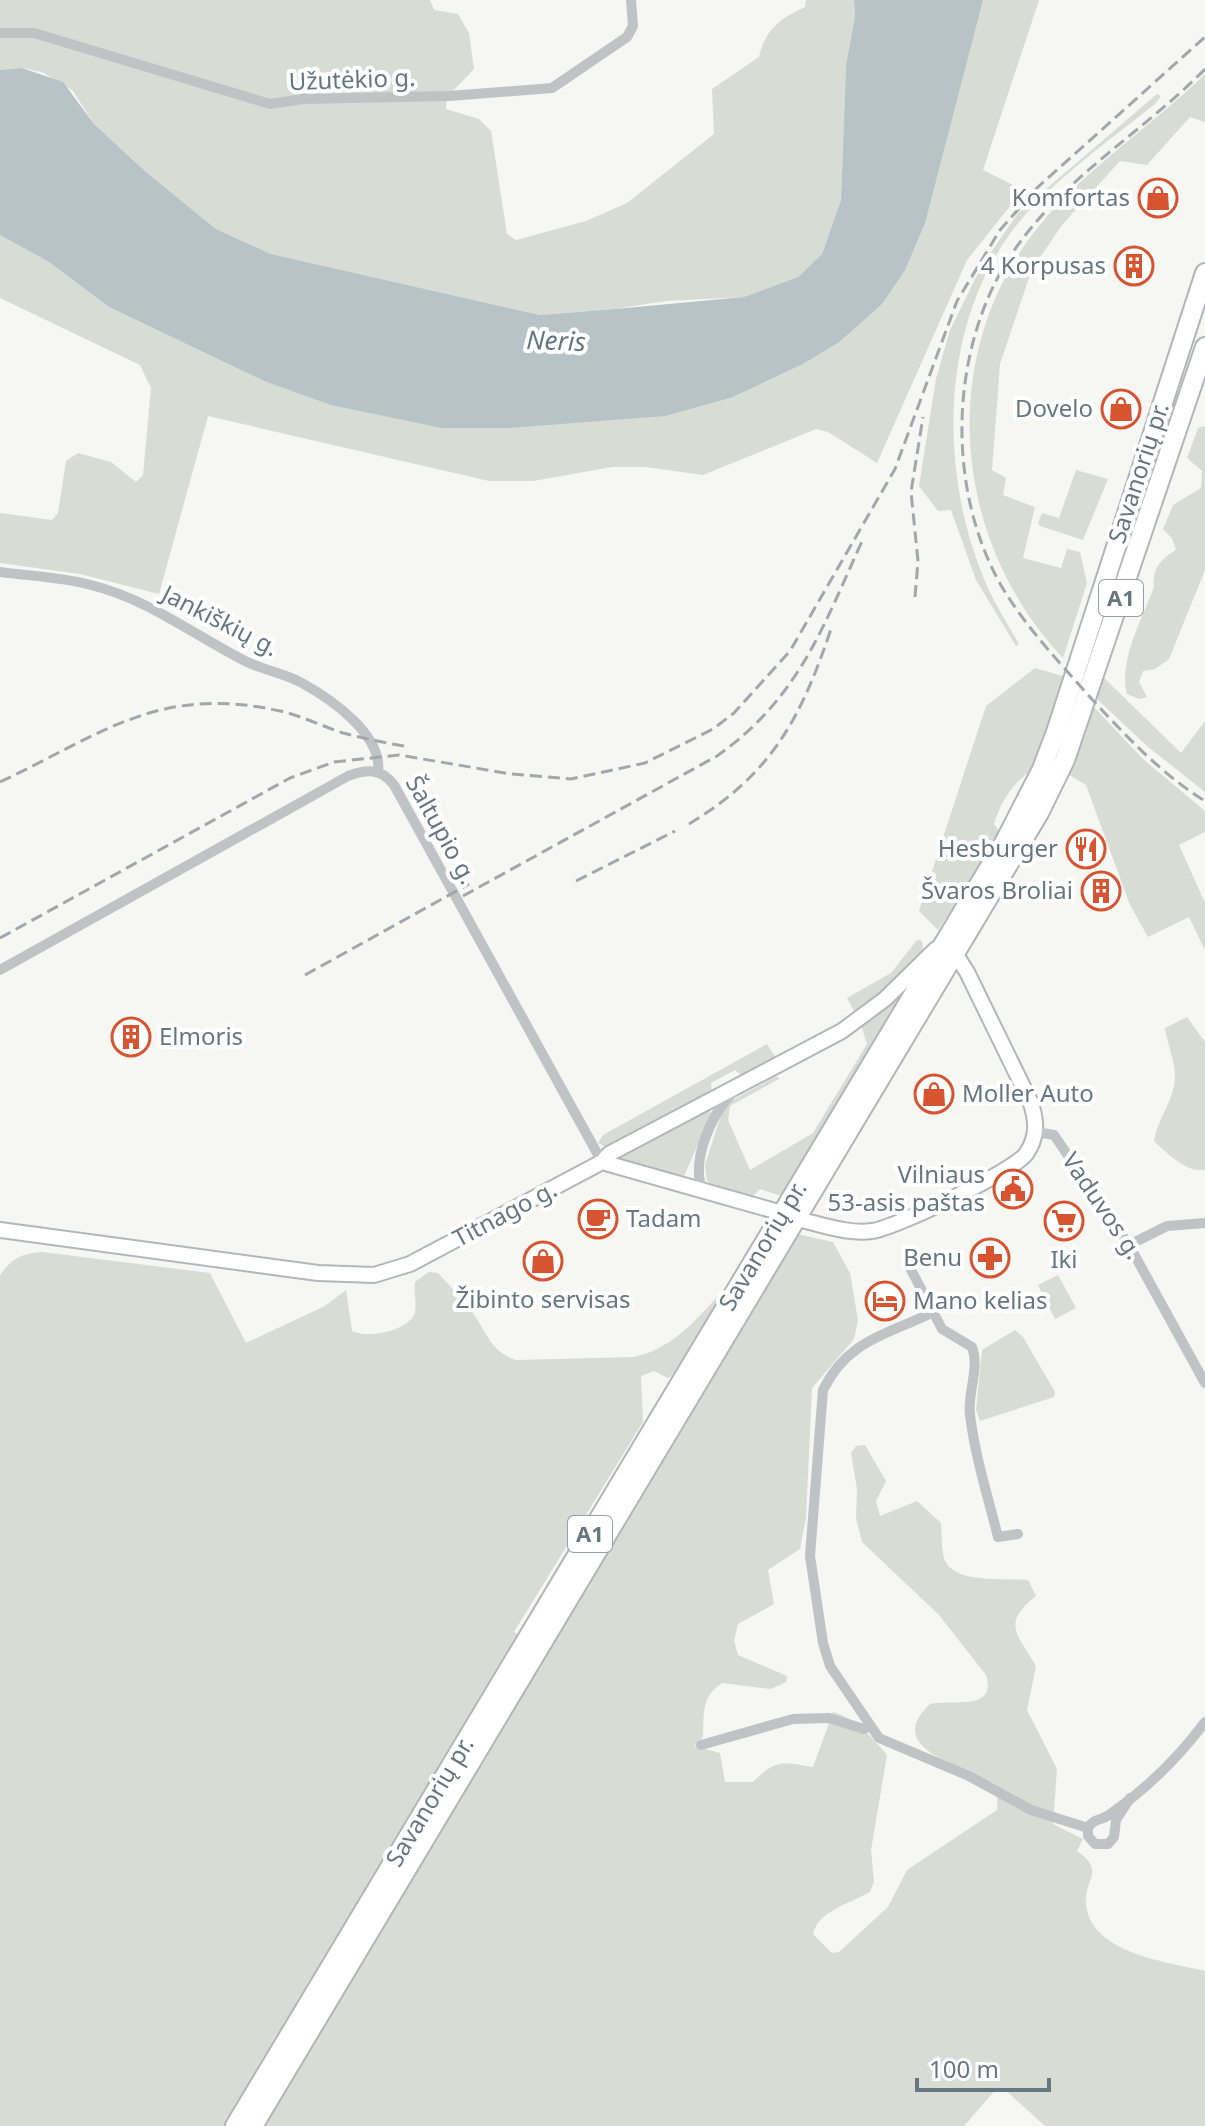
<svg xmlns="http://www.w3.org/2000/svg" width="1205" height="2126" font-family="'Noto Sans',sans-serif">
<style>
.green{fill:#d7dcd4}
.water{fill:#b8c3c7}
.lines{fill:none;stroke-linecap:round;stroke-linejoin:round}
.secondary-casing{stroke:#b2b7bb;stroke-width:18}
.highway-casing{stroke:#b2b6b9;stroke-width:22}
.street{stroke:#bfc3c6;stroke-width:10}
.secondary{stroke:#fff;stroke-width:14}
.highway{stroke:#fff;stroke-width:18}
.rail{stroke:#a1a7ab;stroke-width:3;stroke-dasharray:12 6;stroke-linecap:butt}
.labels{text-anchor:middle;stroke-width:8;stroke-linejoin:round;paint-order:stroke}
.shield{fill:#fff;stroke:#95a0a8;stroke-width:2}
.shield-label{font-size:22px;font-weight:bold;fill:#677782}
.street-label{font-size:24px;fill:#677782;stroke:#fff}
.poi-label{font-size:24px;fill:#677782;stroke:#fff;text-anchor:end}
.water-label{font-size:26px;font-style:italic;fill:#63777f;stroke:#fff}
</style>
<rect width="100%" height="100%" fill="#f6f6f3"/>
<!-- green -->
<g class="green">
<path d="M0,0h430l4,10 24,4 11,19 5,36 -27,28 -1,12 33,10 12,12 16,103 9,6 70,-19 41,-18 87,-69 -2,-45 47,-32c6,-27 20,-38 46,-50l1,-7h48l1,16 -9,49 -5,135 -19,54 -24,23 -54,20 -78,4 -51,8 -75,6 -269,-61 -55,-25 -70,-57 -52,-48 -21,-33 -31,-19 -20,-4 -22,2z"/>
<polygon points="983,0 1039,0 983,170 1023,190 967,260 877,463 828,432 816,429 703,475 646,467 612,467 533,481 489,481 208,416 159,594 80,574 0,563 0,513 52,520 58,513 66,461 78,453 111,462 136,482 143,475 151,388 140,365 0,298 0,235 49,262 109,307 264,381 733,397 803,364 838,343 953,105"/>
<path d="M1205,74v48l-15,-5 -43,48 -27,-4 -58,64 -30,44 -32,95 -8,106 14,8 -3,17 32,12 -12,51 38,10 6,-19 13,3 7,31 -24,75c-111,-117 -128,-304 -24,-432 47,-58 113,-100 166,-152z"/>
<path d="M1157,94l4,2 -6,8c-44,35 -92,69 -130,111 -84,96 -88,246 -43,359 9,24 24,47 37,70l-3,2 -40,-66 -25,-70 -13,1 -19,-25 17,-107 14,-49 31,-63 37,-54z"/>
<polygon points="1175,393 1178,394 1085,680 1082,678"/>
<path d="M1205,426v144l-36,89 -14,10 -12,2 -4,11 8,15 -8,2 -12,-5c-9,-32 16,-77 27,-107 -2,-19 6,-27 22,-37l-4,-12 -9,-9 10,-24 28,-17 1,-17 -15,-13 11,-30z"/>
<polygon points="1076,470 1108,479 1083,540 1040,526 1038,523 1042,513 1059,518"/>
<path d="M1035,668l31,9 -31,92c-21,11 -34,32 -41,55l7,10 -63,96 -19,-19 67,-205z"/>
<polygon points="1101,675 1181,753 1205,721 1205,792 1147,746 1096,698"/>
<polygon points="1092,705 1143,759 1205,811 1205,832 1179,845 1205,903 1205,950 1189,917 1148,937 1130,905 1086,785 1066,773"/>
<polygon points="917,940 922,941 923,949 892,985 856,1015 847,998 891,973"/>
<polygon points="921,967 781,1196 760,1189 753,1196 720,1190 707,1181 705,1165 723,1109 729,1102 777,1076 779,1079 730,1106 728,1120 750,1170 813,1133 867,1044 861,1025"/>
<path d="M1187,1017l18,25v128c-19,3 -38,-17 -51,-29 3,-20 16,-35 20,-55 4,-20 -6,-38 -9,-58z"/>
<polygon points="767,1044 778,1061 743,1077 735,1070 711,1083 712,1093 607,1147 598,1143 603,1135"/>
<polygon points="709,1111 712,1113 684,1176 615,1160 613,1154"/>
<path d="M797,1234l36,8 17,31 8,47 -4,19 -42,49 -6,129 -6,32 -32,21 6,34 -36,20 -4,17 4,14 49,21 -1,6 -15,7 -49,-6c-21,14 -18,31 -19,54l-9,9 26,7 5,29h28c23,-23 28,-20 60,-15l20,-55c23,7 39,25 54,43l-16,95 3,32 -4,10c-19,11 -52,19 -57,42l19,19 7,-1 49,-45 19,-37 90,-60c1,-9 1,-18 -5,-25 -20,-20 -113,-33 -62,-81 21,-5 68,8 56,-29l-47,-60 -77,-73 -6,-24 1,-29 -6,-36 5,-7 9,-1 21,36 -10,20 4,15 37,-15 24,22c1,12 0,27 4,38 11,23 61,17 83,19l8,16c-35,28 -19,37 0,70l-9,44 30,59 -4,55 30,15 -6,12c30,21 6,28 9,54 6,49 82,57 119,66v155h-160l-41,-37 -7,-1 -33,38h-964v-851c13,-17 20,-21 42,-23l168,21 36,70 79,-37 21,-16 6,41c15,8 54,0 62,-16 4,-9 -1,-23 1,-33l14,-10 9,1c12,13 25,26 35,40 14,20 18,39 43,47l118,-3c43,-9 69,-46 98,-76l-60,94 -4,3 -14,-7 -13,5 2,46 -129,210 30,21z"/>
<polygon points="1058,1275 1076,1308 1055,1319 1038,1285"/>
<polygon points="1015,1330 1023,1337 1055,1392 1054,1397 980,1421 976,1410 982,1350"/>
</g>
<!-- water -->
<polygon class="water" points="854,0 983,0 925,223 905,270 882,304 838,343 803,364 733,397 665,416 509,428 442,428 331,405 264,381 109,307 49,262 0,235 0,70 22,68 63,82 94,124 146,172 216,229 271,254 540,315 615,309 744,297 798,277 822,254 841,200 846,65 855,16"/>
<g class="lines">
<!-- secondary casing -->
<g class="secondary-casing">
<g id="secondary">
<polyline points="602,1162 775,1211"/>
<path d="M805,1221c22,5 44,13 67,10 23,-3 140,-59 154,-77 12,-17 11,-34 4,-53l-63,-129 -11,-17"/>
<polyline points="0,1230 318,1273 374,1275 410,1264 602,1162 609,1154 842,1031 885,999 936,949"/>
</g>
</g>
<!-- highway casing -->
<g class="highway-casing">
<g id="highway">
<polyline points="235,2126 1003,845 1042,769 1056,732 1205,273"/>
<polyline points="253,2126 1039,813 1065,760 1205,347"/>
</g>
</g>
<!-- street -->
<g class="street">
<polyline points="0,33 34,33 270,104 303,99 449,96 552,88 627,37 633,26 631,0"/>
<path d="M0,572c30,4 62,5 91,13 57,14 103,50 154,76 18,9 39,12 57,22 29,16 81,52 76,89"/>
<path d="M0,970l348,-194c19,-7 33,-8 46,9l208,377"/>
<polyline points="1036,1132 1054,1135 1129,1245 1205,1383"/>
<path d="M703,1192c-13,-31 8,-77 30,-100"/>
<polyline points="1129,1245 1167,1226 1205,1223"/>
<path d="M907,1262l35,67 30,18c8,22 -5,46 -2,68 5,41 18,82 28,122l20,-3"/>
<path d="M933,1312c-45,23 -85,27 -110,78l-13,166 13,87 7,23 49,72 90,38 62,34 57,18"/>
<polyline points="701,1745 793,1719 829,1718 864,1729 869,1726"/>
<path d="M1088,1828c6,-10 12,-7 21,-13 36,-25 70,-58 96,-93"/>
<polyline points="1088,1828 1088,1836 1095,1844 1108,1844 1114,1837 1116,1820 1130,1798"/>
</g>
<!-- secondary -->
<use href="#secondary" class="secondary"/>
<!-- highway -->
<use href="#highway" class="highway"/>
<!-- rail -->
<g class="rail">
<path d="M1205,69c-63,64 -141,108 -192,183 -64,95 -68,236 -11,335 24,40 56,74 87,109 35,38 72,78 116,105"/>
<polyline points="915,597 918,561 911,492 923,417"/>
<path d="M0,782c102,-48 159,-98 280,-71 22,5 42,15 63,22 22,6 44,10 66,14"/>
<path d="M689,824c83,-50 112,-106 142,-195"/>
<polyline points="576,881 675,831"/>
<path d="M463,896l254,-140c82,-58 106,-129 146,-217"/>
<polyline points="0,938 290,778 334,762 399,755 511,774 571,779 645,763 713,729 734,713 790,651 895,469 957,301 1000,230 1038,187 1205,37"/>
<polyline points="305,975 469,884"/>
</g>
</g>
<!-- icons -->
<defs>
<g id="shop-ring" transform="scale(2)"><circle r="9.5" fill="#fff" stroke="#d75431" stroke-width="1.5"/><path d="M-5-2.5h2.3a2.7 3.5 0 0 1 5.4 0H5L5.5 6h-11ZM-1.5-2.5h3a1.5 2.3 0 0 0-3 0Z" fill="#d75431"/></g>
<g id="building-ring" transform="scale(2)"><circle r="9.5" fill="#fff" stroke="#d75431" stroke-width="1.5"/><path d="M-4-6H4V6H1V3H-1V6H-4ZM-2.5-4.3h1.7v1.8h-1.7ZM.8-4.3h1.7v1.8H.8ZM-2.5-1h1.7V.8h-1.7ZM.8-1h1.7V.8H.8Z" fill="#d75431"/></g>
<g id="restaurant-ring" transform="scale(2)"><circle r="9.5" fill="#fff" stroke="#d75431" stroke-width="1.5"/><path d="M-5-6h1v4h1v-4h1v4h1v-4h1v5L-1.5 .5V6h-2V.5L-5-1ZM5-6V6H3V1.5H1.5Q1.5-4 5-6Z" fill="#d75431"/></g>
<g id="civic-ring" transform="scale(2)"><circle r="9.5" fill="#fff" stroke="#d75431" stroke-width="1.5"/><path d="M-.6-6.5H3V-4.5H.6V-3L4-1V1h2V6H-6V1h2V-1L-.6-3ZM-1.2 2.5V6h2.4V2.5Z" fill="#d75431"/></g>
<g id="cafe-ring" transform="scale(2)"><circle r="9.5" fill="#fff" stroke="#d75431" stroke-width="1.5"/><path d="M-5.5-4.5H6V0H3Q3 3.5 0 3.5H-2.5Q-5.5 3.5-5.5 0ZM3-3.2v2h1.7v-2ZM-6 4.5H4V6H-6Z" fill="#d75431"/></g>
<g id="supermarket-ring" transform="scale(2)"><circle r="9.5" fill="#fff" stroke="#d75431" stroke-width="1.5"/><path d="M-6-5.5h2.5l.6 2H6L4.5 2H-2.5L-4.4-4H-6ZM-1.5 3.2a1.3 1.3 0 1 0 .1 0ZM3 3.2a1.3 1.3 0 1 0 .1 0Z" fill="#d75431"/></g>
<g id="pharmacy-ring" transform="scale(2)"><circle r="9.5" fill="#fff" stroke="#d75431" stroke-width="1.5"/><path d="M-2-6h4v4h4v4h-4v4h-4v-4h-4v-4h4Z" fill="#d75431"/></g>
<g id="hotel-ring" transform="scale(2)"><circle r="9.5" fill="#fff" stroke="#d75431" stroke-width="1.5"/><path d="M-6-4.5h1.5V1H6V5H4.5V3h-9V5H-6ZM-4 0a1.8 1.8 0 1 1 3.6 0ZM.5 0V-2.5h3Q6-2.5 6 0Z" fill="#d75431"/></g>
</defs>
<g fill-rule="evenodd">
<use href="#shop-ring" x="1158" y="198"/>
<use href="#building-ring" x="1134" y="266"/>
<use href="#shop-ring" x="1121" y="409"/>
<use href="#restaurant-ring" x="1086" y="849"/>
<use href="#building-ring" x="1101" y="891"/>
<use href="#building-ring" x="131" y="1037"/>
<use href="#shop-ring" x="934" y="1094"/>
<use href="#civic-ring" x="1013" y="1189"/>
<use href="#cafe-ring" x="598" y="1219"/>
<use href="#supermarket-ring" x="1064" y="1221"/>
<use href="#pharmacy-ring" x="990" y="1258"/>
<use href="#shop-ring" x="543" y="1261"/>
<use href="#hotel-ring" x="885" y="1301"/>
</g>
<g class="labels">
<!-- shield labels -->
<g class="shield">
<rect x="1099" y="580" width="44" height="36" rx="6"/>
<rect x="568" y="1516" width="44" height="36" rx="6"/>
</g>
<g class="shield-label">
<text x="1121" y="606">A1</text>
<text x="590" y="1542">A1</text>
</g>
<!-- street labels -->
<g class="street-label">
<text transform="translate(352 80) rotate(-2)" y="8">Užutėkio g.</text>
<text transform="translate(1139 473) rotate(-72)" y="8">Savanorių pr.</text>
<text transform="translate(220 621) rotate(27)" y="8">Jankiškių g.</text>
<text transform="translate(441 830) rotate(61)" y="8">Šaltupio g.</text>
<text transform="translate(1102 1206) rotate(56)" y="8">Vaduvos g.</text>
<text transform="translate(505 1214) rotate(-28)" y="8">Titnago g.</text>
<text transform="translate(763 1246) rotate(-59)" y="8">Savanorių pr.</text>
<text transform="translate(430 1802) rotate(-59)" y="8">Savanorių pr.</text>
</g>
<!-- poi labels -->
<g class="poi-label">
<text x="1130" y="206">Komfortas</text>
<text x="1106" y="274">4 Korpusas</text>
<text x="1093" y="417">Dovelo</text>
<text x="1058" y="857">Hesburger</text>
<text x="1073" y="899">Švaros Broliai</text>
<text x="159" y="1045" text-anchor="start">Elmoris</text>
<text x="962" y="1102" text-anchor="start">Moller Auto</text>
<text x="985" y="1183">Vilniaus<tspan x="985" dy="28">53-asis paštas</tspan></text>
<text x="626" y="1227" text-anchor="start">Tadam</text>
<text x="962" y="1266">Benu</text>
<text x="1064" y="1268" text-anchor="middle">Iki</text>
<text x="543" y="1308" text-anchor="middle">Žibinto servisas</text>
<text x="913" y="1309" text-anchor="start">Mano kelias</text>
</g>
<!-- water labels -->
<g class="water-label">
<text transform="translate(556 341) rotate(2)" y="9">Neris</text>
</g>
</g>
<!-- scale -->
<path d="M917 2078v12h132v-12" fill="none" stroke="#677782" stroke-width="4"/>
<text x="929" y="2078" font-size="24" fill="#677782" stroke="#ffffff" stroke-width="6" paint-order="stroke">100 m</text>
</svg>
